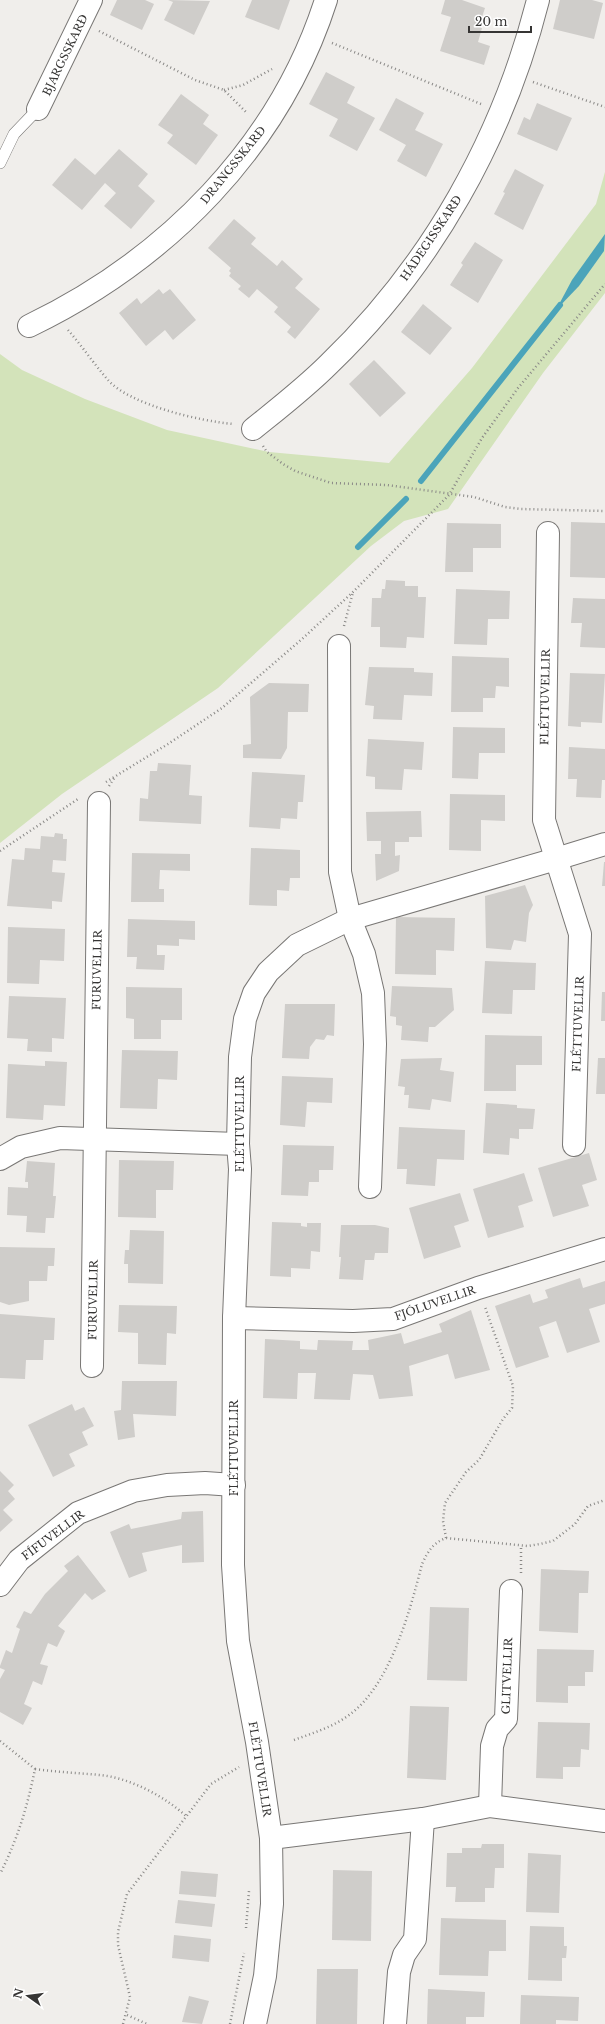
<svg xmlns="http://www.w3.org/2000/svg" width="605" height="2024" font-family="'Libre Baskerville',serif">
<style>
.green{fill:#d3e3ba}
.water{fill:#4ba4ba}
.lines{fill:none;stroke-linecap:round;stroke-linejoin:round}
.stream{stroke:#4ba4ba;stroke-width:6}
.building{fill:#cfcdca}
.lane-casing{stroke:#797775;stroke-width:12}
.street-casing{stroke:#797775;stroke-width:24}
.path{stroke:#8a8987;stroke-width:2.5;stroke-dasharray:1 3;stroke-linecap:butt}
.lane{stroke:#fff;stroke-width:11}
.street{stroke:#fff;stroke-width:22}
.labels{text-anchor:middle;stroke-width:4;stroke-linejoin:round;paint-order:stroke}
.street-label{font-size:11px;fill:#363534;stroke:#fff}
</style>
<rect width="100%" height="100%" fill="#f0eeeb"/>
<!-- green -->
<polygon class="green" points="605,172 605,293 543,373 448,509 404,521 371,546 218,688 62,794 0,843 0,354 22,370 85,399 167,430 269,452 389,463 472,368 596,204"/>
<!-- water -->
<polygon class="water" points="605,234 604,251 579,286 556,310 572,280"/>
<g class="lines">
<!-- stream -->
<g class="stream">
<polyline points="421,481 560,305"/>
<polyline points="358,547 406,499"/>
</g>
</g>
<!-- building -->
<g class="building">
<polygon points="117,0 145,0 154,4 142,30 110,15"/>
<polygon points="168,0 210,1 194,35 164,20 173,2"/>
<polygon points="252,0 290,0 279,30 245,17"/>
<polygon points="445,0 462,0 485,8 479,26 482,28 478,42 490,46 484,65 440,51 451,17 441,14"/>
<polygon points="560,0 592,0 603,3 594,39 553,29"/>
<polygon points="326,72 355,87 347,103 375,118 357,151 329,136 338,119 309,104"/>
<polygon points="181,94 209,115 203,124 218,135 196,165 167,143 173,135 158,125"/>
<polygon points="396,98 424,113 415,130 443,144 426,177 397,161 406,145 379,130"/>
<polygon points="537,103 572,118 557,151 517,134 524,117 530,120"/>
<polygon points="119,149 148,174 138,186 155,201 131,229 104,206 116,193 105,183 82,210 52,185 75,158 95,175"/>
<polygon points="515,169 544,185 523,230 494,214 505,193 503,192"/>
<polygon points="234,219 256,238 251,244 277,266 282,260 303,279 295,288 320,309 295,339 287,332 291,327 274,312 278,307 257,289 249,298 238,289 241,286 229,276 231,273 229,271 231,268 208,248"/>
<polygon points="475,242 503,260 478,303 450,285 463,265 461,263"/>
<polygon points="159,289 163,294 170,289 196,320 173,340 165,330 146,346 119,313 137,298 141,304"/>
<polygon points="423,304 452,328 430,355 401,332"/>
<polygon points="374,360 406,393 380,417 349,384"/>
<polygon points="571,522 605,523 605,578 570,577"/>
<polygon points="447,523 501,524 501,548 473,548 473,572 445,572"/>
<polygon points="386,580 405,581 405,586 418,586 418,597 426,597 424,638 407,637 406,648 380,647 380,627 371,627 372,598 381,598 382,589 385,589"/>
<polygon points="456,589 510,591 509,619 488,619 487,645 454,644"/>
<polygon points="573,598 605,599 605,648 580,647 582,623 571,623"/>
<polygon points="452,656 509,658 509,687 496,686 495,698 483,698 483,712 451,712"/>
<polygon points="369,667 414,668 414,672 433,673 432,696 404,695 402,720 373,719 374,706 365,705"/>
<polygon points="570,673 605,674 602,723 581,722 581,727 568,726"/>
<polygon points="269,683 309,684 308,712 288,712 287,748 281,759 243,758 243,745 251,744 250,697"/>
<polygon points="453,727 505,728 505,753 479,753 478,779 452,778"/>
<polygon points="368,739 424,742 422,770 404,769 402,790 375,789 375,777 366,776"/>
<polygon points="569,747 605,749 605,780 602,780 601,798 576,797 577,779 568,779"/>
<polygon points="158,763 191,765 189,795 202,796 201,824 139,821 140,798 148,799 150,771 157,771"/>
<polygon points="252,772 305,775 303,802 298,802 297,819 281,818 280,829 249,827"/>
<polygon points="450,794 505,795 505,821 481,820 481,851 449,850"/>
<polygon points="421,811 422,837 409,837 409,842 395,842 395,856 400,855 399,871 376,881 375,854 381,854 381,841 367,841 366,812"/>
<polygon points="55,833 63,834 63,839 67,839 66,861 53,860 52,872 65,873 62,902 52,901 52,909 7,906 12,859 24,860 25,848 40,849 41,836 54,837"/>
<polygon points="251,848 300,850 300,878 290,878 289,891 277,890 277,906 249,905"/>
<polygon points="132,853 190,854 190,871 160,870 159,889 164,889 164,902 131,902"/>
<polygon points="604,862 605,862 605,886 602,886"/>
<polygon points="525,885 533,905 529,913 526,942 514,940 511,950 486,948 485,896"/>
<polygon points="396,917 455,918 454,951 436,950 436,975 395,974"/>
<polygon points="128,919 195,921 195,940 179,939 179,946 157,945 157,955 165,955 164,970 136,969 137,957 127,957"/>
<polygon points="8,927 65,929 64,961 40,960 39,984 7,983"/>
<polygon points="485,961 536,963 535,990 513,990 512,1014 482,1013"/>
<polygon points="392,986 452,988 454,1010 435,1027 429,1027 428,1042 401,1040 402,1026 396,1025 396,1017 390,1016"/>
<polygon points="126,987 182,988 182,1020 161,1020 161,1039 134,1039 134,1019 126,1018"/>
<polygon points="602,992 605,992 605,1021 601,1021"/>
<polygon points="9,996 66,998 64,1039 52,1038 52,1052 27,1051 28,1039 7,1038"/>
<polygon points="285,1004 335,1004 334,1036 327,1035 324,1040 316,1039 310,1047 309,1059 282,1058"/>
<polygon points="485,1035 542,1036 542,1065 516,1065 516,1091 484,1091"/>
<polygon points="122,1050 178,1051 177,1080 158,1079 157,1109 120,1108"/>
<polygon points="442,1058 440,1070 454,1072 451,1102 432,1099 430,1110 408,1108 409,1095 404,1095 405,1087 398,1086 401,1059"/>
<polygon points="598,1058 605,1058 605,1094 596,1094"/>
<polygon points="45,1061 67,1062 65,1106 44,1105 43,1120 6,1118 8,1064 45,1066"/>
<polygon points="282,1076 333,1078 332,1103 307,1102 305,1127 280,1125"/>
<polygon points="486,1103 517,1105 517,1108 535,1109 533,1129 519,1129 519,1139 510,1138 509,1155 483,1153"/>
<polygon points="399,1127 465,1130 464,1160 437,1159 435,1186 406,1184 407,1169 397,1169"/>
<polygon points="283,1145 334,1146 333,1170 319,1170 319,1182 309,1182 308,1196 281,1195"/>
<polygon points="589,1153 597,1180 582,1185 589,1206 553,1217 538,1168"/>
<polygon points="119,1160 174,1161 173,1190 156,1190 156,1218 118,1217"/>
<polygon points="27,1161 55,1163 53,1196 56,1196 54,1218 46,1218 45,1233 26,1232 27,1216 7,1215 8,1187 28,1188 28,1182 25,1182"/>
<polygon points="524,1173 533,1201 518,1206 524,1227 488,1238 473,1189"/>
<polygon points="460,1193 469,1221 454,1226 461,1247 424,1259 409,1208"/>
<polygon points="272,1222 301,1223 301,1226 307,1227 307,1223 321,1223 320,1252 311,1251 310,1269 291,1268 291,1277 270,1276"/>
<polygon points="341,1225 375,1225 389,1228 388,1253 375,1253 374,1260 365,1260 363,1280 339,1279 341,1257 339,1257"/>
<polygon points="130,1230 164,1231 163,1284 128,1283 128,1264 124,1264 125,1250 129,1250"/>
<polygon points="0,1247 55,1248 54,1266 48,1266 47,1281 29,1281 29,1301 9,1305 0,1302"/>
<polygon points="580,1278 583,1288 605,1281 605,1304 589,1309 600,1342 567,1353 556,1321 539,1327 549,1357 516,1368 495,1306 530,1294 533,1303 548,1298 545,1290"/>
<polygon points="119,1305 177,1306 176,1334 167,1333 166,1365 138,1364 138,1333 118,1332"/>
<polygon points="471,1310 490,1370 455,1379 448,1354 409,1366 413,1396 379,1399 373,1375 353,1374 350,1400 314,1399 316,1373 298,1373 297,1399 263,1398 265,1339 300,1341 300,1349 317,1350 318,1340 353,1341 352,1350 369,1350 368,1340 401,1333 404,1344 442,1332 439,1324"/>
<polygon points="0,1314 55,1318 54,1340 44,1340 43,1360 26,1360 25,1379 0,1378"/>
<polygon points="122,1381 177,1381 176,1416 133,1414 135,1437 118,1440 114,1411 121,1410"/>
<polygon points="72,1404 75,1411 84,1407 94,1426 82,1432 88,1445 69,1454 75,1466 53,1477 28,1425"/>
<polygon points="0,1471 14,1485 8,1491 15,1499 3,1510 13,1520 0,1532"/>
<polygon points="203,1511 204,1562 182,1563 182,1545 166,1548 142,1553 147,1571 129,1578 110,1532 129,1524 131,1529 181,1519 182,1512"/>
<polygon points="78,1555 106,1591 92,1600 85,1593 58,1626 65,1631 57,1647 48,1643 40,1664 48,1666 42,1685 33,1681 24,1704 32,1708 23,1725 0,1712 0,1679 5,1670 0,1668 0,1666 6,1650 12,1653 20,1629 16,1627 24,1611 31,1614 45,1594 68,1571 64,1566"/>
<polygon points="541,1569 589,1571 588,1593 579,1593 578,1633 539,1631"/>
<polygon points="430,1607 469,1608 467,1681 427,1680"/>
<polygon points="537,1649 594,1650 593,1672 585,1672 585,1686 568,1686 568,1703 536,1702"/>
<polygon points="410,1706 449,1707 446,1780 407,1778"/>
<polygon points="538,1722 590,1723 589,1750 581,1749 580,1767 563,1767 563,1779 536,1778"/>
<polygon points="482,1844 504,1844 504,1868 495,1868 494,1888 485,1888 485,1902 455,1902 456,1887 446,1887 447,1853 462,1853 462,1848 481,1848"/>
<polygon points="528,1853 561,1855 559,1913 526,1912"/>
<polygon points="333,1870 372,1871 371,1941 332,1940"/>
<polygon points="181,1871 218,1874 216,1897 179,1894"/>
<polygon points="178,1900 215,1904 212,1927 175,1923"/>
<polygon points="441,1918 506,1920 506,1951 489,1951 488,1976 439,1975"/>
<polygon points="530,1926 564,1927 564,1946 567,1946 566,1958 562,1958 562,1981 528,1980"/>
<polygon points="174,1935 211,1939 209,1962 172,1958"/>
<polygon points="317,1969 358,1969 357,2024 316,2024"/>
<polygon points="428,1989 485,1992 484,2017 466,2017 466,2024 427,2024"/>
<polygon points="521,1995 579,1997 578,2021 556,2020 556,2024 520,2024"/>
<polygon points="189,1996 209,2001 202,2024 182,2022"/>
</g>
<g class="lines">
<!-- lane casing -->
<g class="lane-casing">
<polyline id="lane" points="0,163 14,134 38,109"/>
</g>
<!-- street casing -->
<g class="street-casing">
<g id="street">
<polyline points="38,109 91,0"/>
<path d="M29,326c137,-66 250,-179 297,-326"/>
<path d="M253,429c26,-21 52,-41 76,-65 103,-99 174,-226 209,-364"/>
<polyline points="548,533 544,820 580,934 574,1145"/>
<polyline points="339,646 340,872 350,919 364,954 373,993 375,1044 370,1187"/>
<polyline points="0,1159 21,1147 60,1138 238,1144"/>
<polyline points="234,1318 353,1321 393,1319 478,1288 605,1249"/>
<polyline points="92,1366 99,803"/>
<polyline points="0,1585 19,1560 78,1513 133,1491 167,1485 205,1483 234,1485"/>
<polyline points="490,1806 492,1746 497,1729 506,1719 511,1591"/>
<polyline points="271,1838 423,1819 490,1806 605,1821"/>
<polyline points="255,2024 265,1976 272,1904 271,1838 257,1742 238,1641 233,1565 234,1318 240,1169 238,1144 240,1057 245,1019 254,993 268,972 297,945 350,919 556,859 605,844"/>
<polyline points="395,2024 399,1972 404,1955 415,1939 423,1819"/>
</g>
</g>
<!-- path -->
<g class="path">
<polyline points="99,31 195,80 224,90 247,113"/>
<polyline points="332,43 481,104"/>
<polyline points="533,82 605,107"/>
<polyline points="224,90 243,85 272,69"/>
<path d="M68,330c14,16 26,34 40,50 22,25 92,41 125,44"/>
<polyline points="263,446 267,452 283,464 295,471 331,483 387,485 474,497 505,507 521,509 605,511"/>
<polyline points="344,626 353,592"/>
<polyline points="106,782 168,744 222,708 302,639 353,592 449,495 482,438 518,388 605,284"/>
<polyline points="109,786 115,777"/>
<polyline points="0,851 78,799"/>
<polyline points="446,1538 443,1521 445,1503 466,1472 479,1460 503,1419 512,1408 513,1386 485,1307"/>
<polyline points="521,1573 521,1545"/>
<path d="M294,1740c19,-7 39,-13 55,-25 41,-29 61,-104 73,-151 6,-13 11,-21 24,-26l82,8 12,-2 13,-3 22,-17 13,-18 17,-6"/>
<path d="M0,1741l35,28c-8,39 -17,69 -35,105"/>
<path d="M35,1769c22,3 43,4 65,6 30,3 64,21 86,41"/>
<polyline points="246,1928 249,1891"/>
<polyline points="127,2015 147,2024"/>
<polyline points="123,2024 130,1997 118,1945 118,1932 127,1894 211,1784 239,1767"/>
<polyline points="230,2024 244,1953"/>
</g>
<!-- lane -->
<use href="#lane" class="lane"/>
<!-- street -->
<use href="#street" class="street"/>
</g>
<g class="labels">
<!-- street labels -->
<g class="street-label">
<text transform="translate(65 55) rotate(-64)" y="4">BJARGSSKARÐ</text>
<text transform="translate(233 165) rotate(-51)" y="4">DRANGSSKARÐ</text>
<text transform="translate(431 238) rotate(-56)" y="4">HÁDEGISSKARÐ</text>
<text transform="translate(545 697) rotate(-89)" y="4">FLÉTTUVELLIR</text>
<text transform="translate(97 970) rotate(-89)" y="4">FURUVELLIR</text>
<text transform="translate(578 1024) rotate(-88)" y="4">FLÉTTUVELLIR</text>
<text transform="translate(240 1124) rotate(-90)" y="4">FLÉTTUVELLIR</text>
<text transform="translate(93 1300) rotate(-89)" y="4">FURUVELLIR</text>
<text transform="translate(435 1303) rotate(-19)" y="4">FJÓLUVELLIR</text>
<text transform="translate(234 1448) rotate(-90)" y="4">FLÉTTUVELLIR</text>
<text transform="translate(53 1535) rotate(-37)" y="4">FÍFUVELLIR</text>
<text transform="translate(507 1676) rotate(-88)" y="4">GLITVELLIR</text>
<text transform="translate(260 1769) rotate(81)" y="4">FLÉTTUVELLIR</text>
</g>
</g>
<!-- north arrow -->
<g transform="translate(28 1996) rotate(284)" stroke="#ffffff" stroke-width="3" paint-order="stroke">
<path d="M0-3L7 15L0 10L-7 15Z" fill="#363534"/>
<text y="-6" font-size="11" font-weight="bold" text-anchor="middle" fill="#363534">N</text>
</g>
<!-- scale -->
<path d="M469 26v6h62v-6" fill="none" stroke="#363534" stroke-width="2"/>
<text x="475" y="26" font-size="12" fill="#363534" stroke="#ffffff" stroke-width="3" paint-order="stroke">20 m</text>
</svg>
